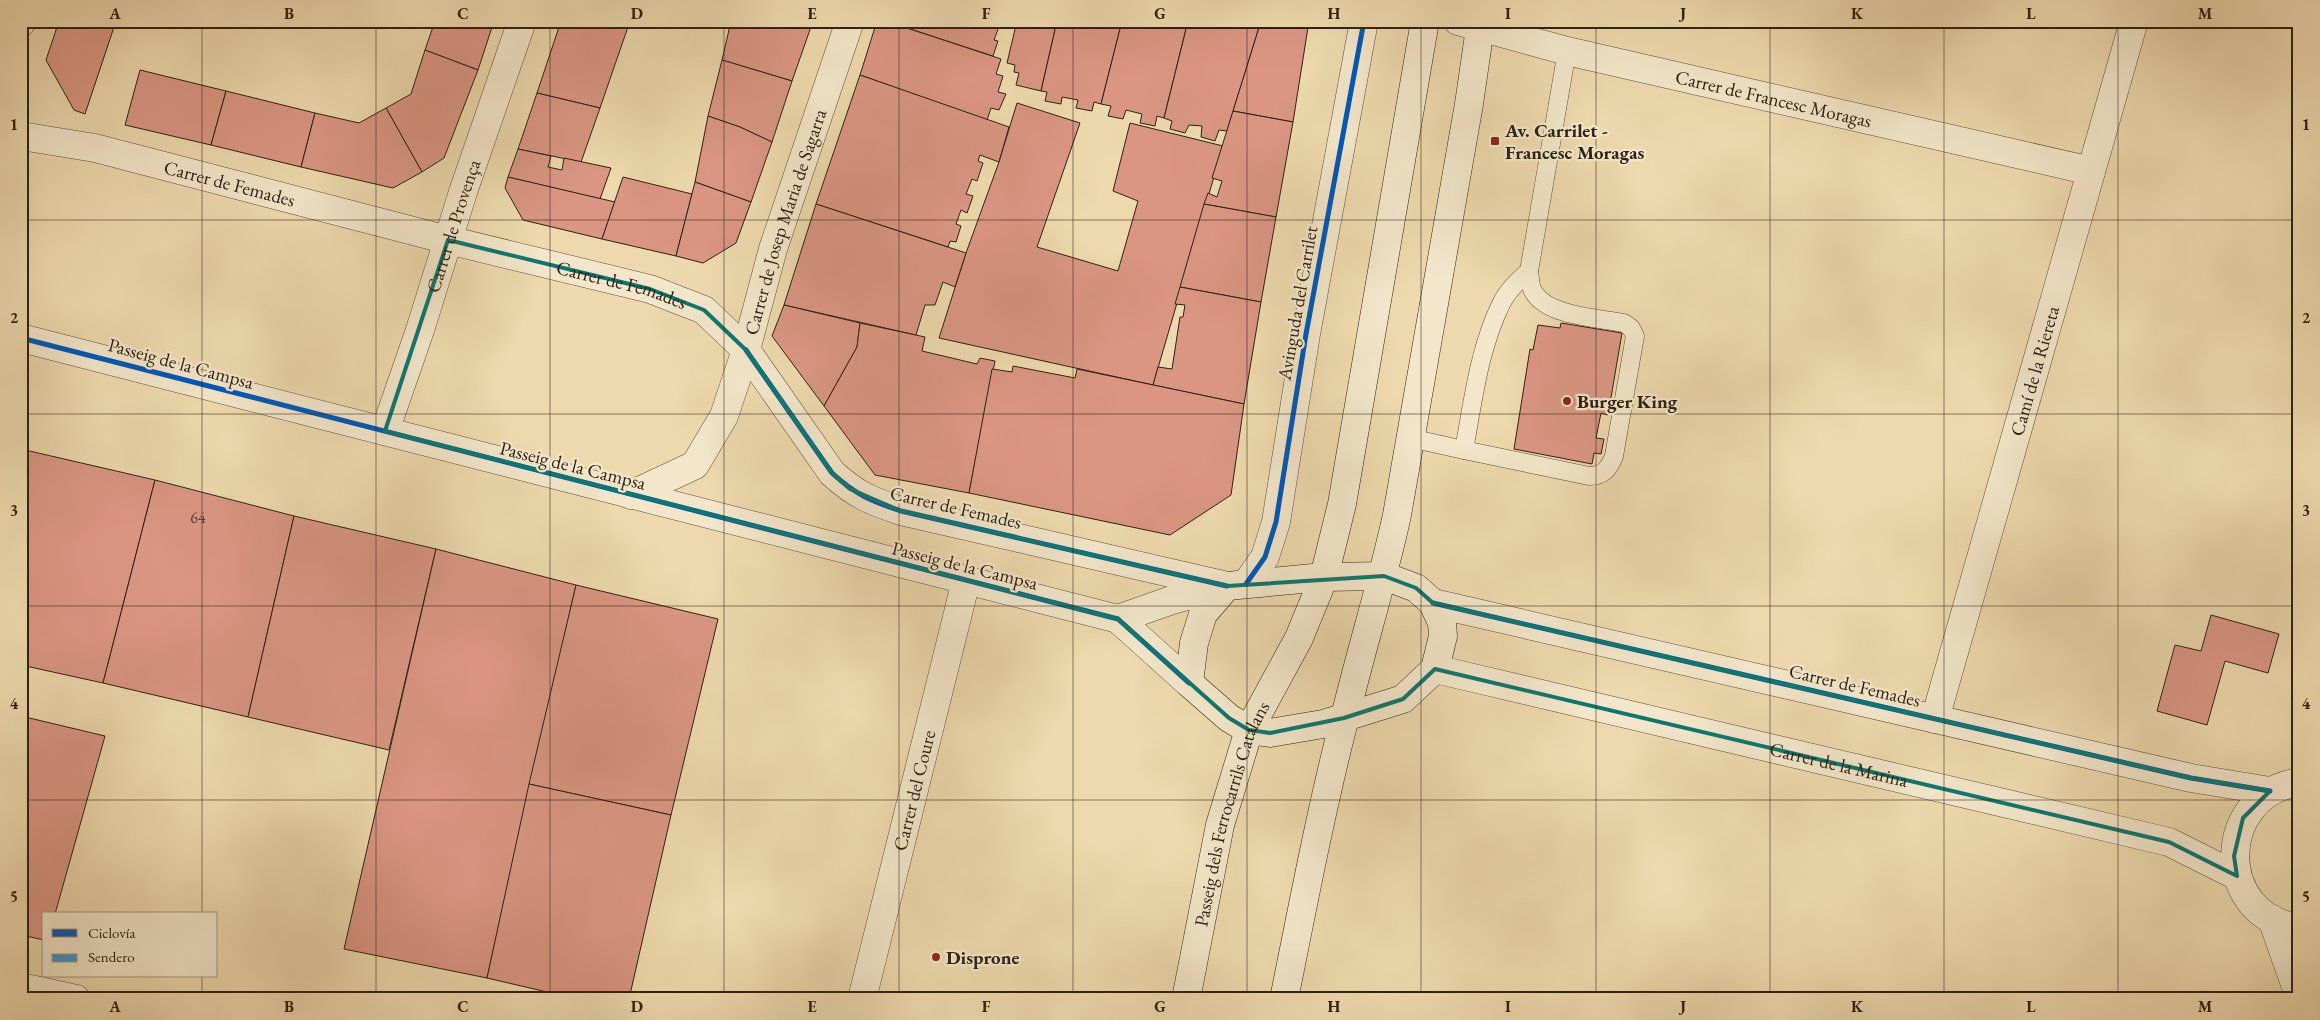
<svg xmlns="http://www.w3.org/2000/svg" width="2320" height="1020" font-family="'EB Garamond',serif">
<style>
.building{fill:#da9683;stroke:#2f2013}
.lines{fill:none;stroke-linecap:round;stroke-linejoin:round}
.service-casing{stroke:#5e4e3a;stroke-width:19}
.minor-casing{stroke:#5e4e3a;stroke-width:29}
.tertiary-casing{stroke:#5e4e3a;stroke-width:29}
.secondary-casing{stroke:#2f2013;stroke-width:29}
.service{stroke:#f3e6ca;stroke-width:18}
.minor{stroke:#f3e6ca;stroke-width:28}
.tertiary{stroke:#f3e6ca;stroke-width:28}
.secondary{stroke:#f3e6ca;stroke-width:28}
.quiet{stroke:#3d94d3;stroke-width:4;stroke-dasharray:8 4;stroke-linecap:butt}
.cycleway-casing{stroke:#f3e6ca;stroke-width:8}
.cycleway{stroke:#0057b8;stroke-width:5}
.marked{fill:none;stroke:#0f766e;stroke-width:4;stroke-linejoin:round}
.grid{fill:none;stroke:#2f2013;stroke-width:1;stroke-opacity:0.55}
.poi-dot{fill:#8f2418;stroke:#f3e6ca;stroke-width:2}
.labels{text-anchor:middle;stroke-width:4.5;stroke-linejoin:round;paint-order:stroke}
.number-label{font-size:16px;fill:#5a3e2f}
.street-label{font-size:19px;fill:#2f2013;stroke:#f3e6ca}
.poi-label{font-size:19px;font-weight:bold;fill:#2f2013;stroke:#f3e6ca;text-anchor:start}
.neatline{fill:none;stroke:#2f2013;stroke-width:2}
.grid-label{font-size:16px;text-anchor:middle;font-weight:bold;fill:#2f2013}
</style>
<rect width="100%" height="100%" fill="#edd9ad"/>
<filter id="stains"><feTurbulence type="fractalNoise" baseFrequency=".004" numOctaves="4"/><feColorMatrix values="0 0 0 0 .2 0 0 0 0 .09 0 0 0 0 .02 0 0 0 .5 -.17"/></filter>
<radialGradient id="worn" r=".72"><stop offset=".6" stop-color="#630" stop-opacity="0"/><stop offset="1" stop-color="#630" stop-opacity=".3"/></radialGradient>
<!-- building -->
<g class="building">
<polygon points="59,21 116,21 85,114 74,110 46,60"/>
<polygon points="435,21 494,21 478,70 425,50"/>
<polygon points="561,21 630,21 600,108 537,93"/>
<polygon points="731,21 813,21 792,81 722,60"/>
<polygon points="877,21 886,21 1001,59 996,74 1003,76 998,92 1006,94 999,110 991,108 987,120 860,75"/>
<polygon points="886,21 1001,21 994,40 998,41 993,56"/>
<polygon points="1017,21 1057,21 1041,91 1016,85 1019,73 1014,72 1015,65 1007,63"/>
<polygon points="1057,21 1122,21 1101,104 1094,102 1092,111 1076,108 1078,100 1062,97 1061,104 1045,101 1047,92 1041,91"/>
<polygon points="1122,21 1188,21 1164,118 1157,116 1155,126 1140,123 1142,114 1126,110 1123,119 1108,116 1111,106 1101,104"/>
<polygon points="1188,21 1261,21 1227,131 1219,130 1215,141 1201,137 1202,126 1189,125 1185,133 1170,129 1172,121 1164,118"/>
<polygon points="1261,21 1309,21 1293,122 1233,111"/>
<polygon points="425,50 478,70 444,158 422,172 386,108 411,94"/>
<polygon points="722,60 792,81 772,142 740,127 708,116"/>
<polygon points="140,70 226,91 211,145 125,125"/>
<polygon points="860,75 1009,127 999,162 980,155 978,161 983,163 977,181 972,179 966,194 973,196 967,213 961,210 956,224 961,226 956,242 950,241 948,247 816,204"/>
<polygon points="226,91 315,113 301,167 211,145"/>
<polygon points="537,93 600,108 581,162 518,149"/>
<polygon points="1017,103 1080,123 1037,247 1118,271 1138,201 1113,191 1130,123 1223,146 1153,385 939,338 966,253 999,162"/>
<polygon points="386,108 422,172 393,188 301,167 315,113 359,123"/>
<polygon points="1233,111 1293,122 1276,217 1204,204 1208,193 1217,197 1222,181 1212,178"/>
<polygon points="708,116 740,127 772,142 751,202 695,182"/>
<polygon points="518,149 551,156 548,167 562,170 564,158 611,168 600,199 508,177"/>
<polygon points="508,177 615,202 602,239 523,220 505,188"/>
<polygon points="623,177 692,194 676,256 602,239"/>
<polygon points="695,182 751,202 736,243 703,263 676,256"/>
<polygon points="816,204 966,253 955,287 943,282 935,305 925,305 916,335 784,305"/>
<polygon points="1204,204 1276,217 1261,302 1180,287"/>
<polygon points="1180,287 1261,302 1244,404 1153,385 1158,367 1172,369 1180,317 1183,317 1185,305 1175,304"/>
<polygon points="784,305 860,323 857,347 824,406 772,336"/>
<polygon points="860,323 925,337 922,351 977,364 980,358 995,361 969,493 875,475 824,406 857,347"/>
<polygon points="1561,323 1622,333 1608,415 1601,413 1596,438 1604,439 1601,454 1594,453 1592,464 1514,449 1530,349 1533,350 1538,325 1560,328"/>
<polygon points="1013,366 1075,378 1077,369 1244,404 1231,495 1170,535 969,493 992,369 1012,372"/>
<polygon points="21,449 155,480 103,683 21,665"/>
<polygon points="155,480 294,516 248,717 103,683"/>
<polygon points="294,516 436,549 389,750 248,717"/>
<polygon points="436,549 576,585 487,978 344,949"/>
<polygon points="576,585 718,619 671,815 529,784"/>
<polygon points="2211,615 2279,634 2268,673 2225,661 2207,725 2157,711 2175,645 2201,651"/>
<polygon points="21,716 105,736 55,914 44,914 44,940 21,935"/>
<polygon points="529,784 671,815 629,999 577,999 487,978"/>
</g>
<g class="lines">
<!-- service casing -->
<g class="service-casing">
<g id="service">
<path d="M1410,438l54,12c9,-49 15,-101 37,-146 6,-13 17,-23 28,-33l38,-220"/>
<path d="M1464,450l125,26c14,0 20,-7 25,-20l21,-120 -4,-8 -7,-5c-26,-5 -78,-7 -91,-32 -3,-5 -3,-14 -4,-20"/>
</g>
</g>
<!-- minor casing -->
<g class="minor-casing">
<g id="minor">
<path id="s1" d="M1458,21l109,30 524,120"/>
<polyline points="21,23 22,21"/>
<path id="s2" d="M21,136l74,12 353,92 202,49 54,21 42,40 86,123c24,22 39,28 69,38l326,75"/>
<polyline points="21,338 1118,619"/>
<path id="s3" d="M385,431l35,-101 43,-138 59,-171"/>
<path id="s4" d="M631,495l64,-30 29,-49 22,-66 27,-101 77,-228"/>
<polyline points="1246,584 1265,557 1276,522 1306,334 1364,21"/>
<polyline points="1433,603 2191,778 2270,791"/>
<path id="s5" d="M1435,669l734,173 68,34"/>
<path id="s6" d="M1935,719l199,-698"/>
<path d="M2299,782c-85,13 -85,135 0,146"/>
<polyline points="2272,919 2295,984"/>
<polyline points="21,987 76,999"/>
<path id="s7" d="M862,999l104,-418"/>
</g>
</g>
<!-- tertiary casing -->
<g class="tertiary-casing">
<polyline id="tertiary" points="1189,683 1118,619 1172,600 1227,586"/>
</g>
<!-- secondary casing -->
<g class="secondary-casing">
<g id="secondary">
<polygon points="1384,576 1416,588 1433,603 1442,623 1443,636 1435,669 1403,699 1323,724 1270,733 1249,730 1229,718 1189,683 1194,643 1203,614 1227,586 1324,577"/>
<path id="s8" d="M1186,999l34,-174 29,-95 50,-92 25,-61 18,-73 83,-483"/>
<path d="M1284,999c19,-94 37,-189 61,-282 16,-67 37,-133 52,-202l72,-411 12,-83"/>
</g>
</g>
<!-- service -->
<use href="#service" class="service"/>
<!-- minor -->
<use href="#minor" class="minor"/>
<!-- tertiary -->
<use href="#tertiary" class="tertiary"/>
<!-- secondary -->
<use href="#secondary" class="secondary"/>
<!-- quiet -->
<polyline class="quiet" points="21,23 22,21"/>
<!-- cycleway casing -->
<g class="cycleway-casing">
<g id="cycleway">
<polyline points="21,338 1118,619 1189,683"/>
<path d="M746,350l86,123c24,22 39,28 69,38l326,75"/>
<polyline points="1246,584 1265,557 1276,522 1306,334 1364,21"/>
<polyline points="1433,603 2191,778 2270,791"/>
</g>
</g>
<!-- cycleway -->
<use href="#cycleway" class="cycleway"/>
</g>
<!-- marked area -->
<path class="marked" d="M448,240l202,49 54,21 42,40 86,123 18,16 51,22 326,75 157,-10 32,12 17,15 758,175 79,13 -27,27 -9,38 3,20 -68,-34 -734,-173 -32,30 -59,19 -74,15 -21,-3 -20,-12 -111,-99 -733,-188z"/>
<!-- grid -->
<path class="grid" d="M202,21v893M376,21v978M550,21v978M724,21v978M899,21v978M1073,21v978M1247,21v978M1421,21v978M1596,21v978M1770,21v978M1944,21v978M2118,21v978M21,220h2278M21,414h2278M21,606h2278M21,800h2278M202,976v23"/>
<!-- markers -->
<g class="poi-dot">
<rect x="1490" y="136" width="10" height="10" rx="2.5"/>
<circle cx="1567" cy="401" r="5"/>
<circle cx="936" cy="957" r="5"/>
</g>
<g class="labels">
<!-- number labels -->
<g class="number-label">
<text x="198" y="523">64</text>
</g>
<!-- street labels -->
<g class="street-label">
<text dy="7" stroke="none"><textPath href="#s1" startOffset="325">Carrer de Francesc Moragas</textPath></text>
<text dy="7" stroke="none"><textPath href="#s2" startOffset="214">Carrer de Femades</textPath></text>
<text dy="7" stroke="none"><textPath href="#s4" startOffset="331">Carrer de Josep Maria de Sagarra</textPath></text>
<text dy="7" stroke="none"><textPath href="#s3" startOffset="216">Carrer de Provença</textPath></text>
<text dy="7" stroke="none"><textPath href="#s2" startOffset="619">Carrer de Femades</textPath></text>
<text transform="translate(1297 303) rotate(-80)" y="7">Avinguda del Carrilet</text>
<text transform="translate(181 363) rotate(15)" y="7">Passeig de la Campsa</text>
<text dy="7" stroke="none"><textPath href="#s6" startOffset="362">Camí de la Riereta</textPath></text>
<text transform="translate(573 465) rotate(14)" y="7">Passeig de la Campsa</text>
<text transform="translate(956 507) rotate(13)" y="7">Carrer de Femades</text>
<text transform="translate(965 565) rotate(14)" y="7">Passeig de la Campsa</text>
<text transform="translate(1855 685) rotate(13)" y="7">Carrer de Femades</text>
<text dy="7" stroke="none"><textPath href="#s5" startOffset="415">Carrer de la Marina</textPath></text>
<text dy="7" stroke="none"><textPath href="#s7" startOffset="215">Carrer del Coure</textPath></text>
<text dy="7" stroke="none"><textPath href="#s8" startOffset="191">Passeig dels Ferrocarrils Catalans</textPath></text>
</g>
<!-- poi labels -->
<g class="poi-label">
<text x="1505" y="137">Av. Carrilet -<tspan x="1505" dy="22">Francesc Moragas</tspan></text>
<text x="1577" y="408">Burger King</text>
<text x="946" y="964">Disprone</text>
</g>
</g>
<!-- margin -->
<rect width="2320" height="1020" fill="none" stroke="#edd9ad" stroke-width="55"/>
<!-- legend -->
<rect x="42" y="912" width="175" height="65" fill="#f3e6ca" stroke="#a59781"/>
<rect x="52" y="929" width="25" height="8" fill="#0057b8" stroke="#a59781"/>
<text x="88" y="938" font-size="15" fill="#2f2013">Ciclovía</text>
<rect x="52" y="954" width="25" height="8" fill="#3d94d3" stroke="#a59781"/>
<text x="88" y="962" font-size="15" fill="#2f2013">Sendero</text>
<rect x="28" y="28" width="2264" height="964" class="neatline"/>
<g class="grid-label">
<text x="115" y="19">A</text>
<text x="289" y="19">B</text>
<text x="463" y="19">C</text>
<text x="637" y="19">D</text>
<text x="812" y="19">E</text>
<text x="986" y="19">F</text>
<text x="1160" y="19">G</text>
<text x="1334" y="19">H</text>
<text x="1508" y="19">I</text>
<text x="1683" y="19">J</text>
<text x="1857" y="19">K</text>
<text x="2031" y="19">L</text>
<text x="2205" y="19">M</text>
<text x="14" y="130">1</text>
<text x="2306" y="130">1</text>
<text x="14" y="323">2</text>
<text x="2306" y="323">2</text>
<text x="14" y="516">3</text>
<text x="2306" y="516">3</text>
<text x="14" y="709">4</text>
<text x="2306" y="709">4</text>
<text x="14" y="902">5</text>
<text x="2306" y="902">5</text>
<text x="115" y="1012">A</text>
<text x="289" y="1012">B</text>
<text x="463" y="1012">C</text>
<text x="637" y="1012">D</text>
<text x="812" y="1012">E</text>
<text x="986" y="1012">F</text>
<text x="1160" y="1012">G</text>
<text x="1334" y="1012">H</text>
<text x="1508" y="1012">I</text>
<text x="1683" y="1012">J</text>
<text x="1857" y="1012">K</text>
<text x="2031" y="1012">L</text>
<text x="2205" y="1012">M</text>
</g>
<rect width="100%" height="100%" filter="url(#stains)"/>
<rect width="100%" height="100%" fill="url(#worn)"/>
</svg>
